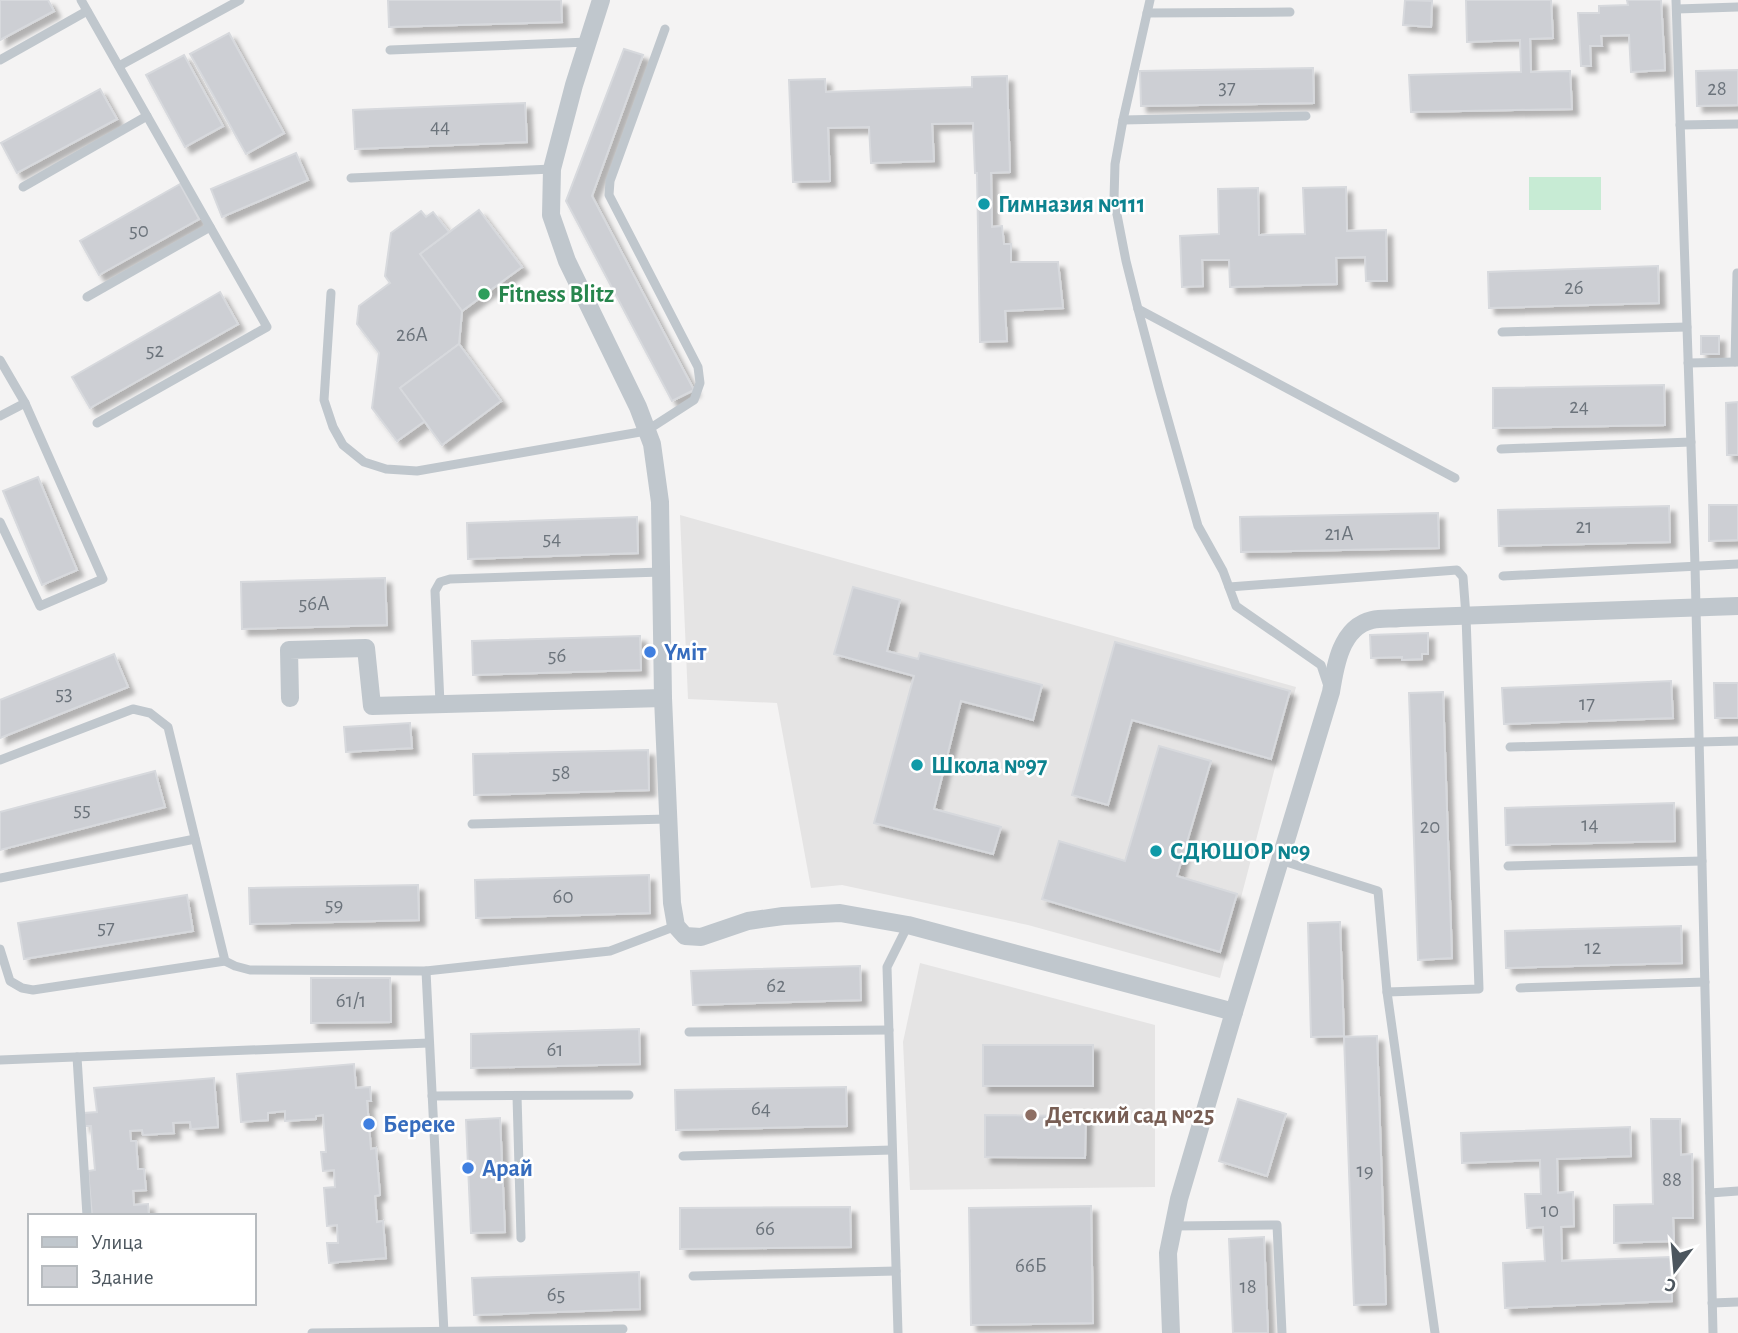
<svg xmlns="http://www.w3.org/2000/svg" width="1738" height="1333" font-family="'Alegreya Sans',sans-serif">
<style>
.education{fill:#e5e4e4}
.green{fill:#c7ebd4}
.building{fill:#cdcfd4;stroke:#d7d9dd;stroke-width:2;filter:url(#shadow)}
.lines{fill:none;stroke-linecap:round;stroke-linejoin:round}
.service{stroke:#c0c7cd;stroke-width:9}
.minor{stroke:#c0c7cd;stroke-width:18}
.culture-dot{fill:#0f9aa8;stroke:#fff;stroke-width:2.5}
.leisure-dot{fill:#2e9e5b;stroke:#fff;stroke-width:2.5}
.shop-dot{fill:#3f7fe0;stroke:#fff;stroke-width:2.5}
.education-dot{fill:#8d6e63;stroke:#fff;stroke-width:2.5}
.labels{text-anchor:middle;stroke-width:5;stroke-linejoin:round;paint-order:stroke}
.number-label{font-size:21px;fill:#6c747c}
.culture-label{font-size:24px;font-weight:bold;fill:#0d838f;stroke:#fff;text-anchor:start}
.leisure-label{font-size:24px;font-weight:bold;fill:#27864d;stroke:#fff;text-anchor:start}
.shop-label{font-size:24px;font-weight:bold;fill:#366cbe;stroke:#fff;text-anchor:start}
.education-label{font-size:24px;font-weight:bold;fill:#785e54;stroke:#fff;text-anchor:start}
</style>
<defs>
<filter id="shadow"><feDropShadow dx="6" dy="6" stdDeviation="2" flood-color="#0004"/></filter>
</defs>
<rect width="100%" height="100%" fill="#f4f3f3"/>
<!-- education -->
<g class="education">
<polygon points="680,515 1296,687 1220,978 1028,925 842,885 811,888 777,703 688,699"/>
<polygon points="920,963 1155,1025 1155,1187 910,1190 903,1042"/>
</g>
<!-- green -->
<rect class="green" x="1529" y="177" width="72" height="33"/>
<!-- building -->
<g class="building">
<polygon points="0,0 48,0 54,11 0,40"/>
<polygon points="388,0 561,0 562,22 389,27"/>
<polygon points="1405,0 1432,1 1431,27 1403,25"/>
<polygon points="1466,0 1551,0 1553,38 1530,39 1531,72 1570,71 1572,109 1411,112 1409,75 1521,72 1520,40 1467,42"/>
<polygon points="1627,0 1661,0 1665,70 1631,72 1629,35 1601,36 1602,46 1590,46 1591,66 1581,66 1578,13 1599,13 1599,6 1628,5"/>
<polygon points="229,33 284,133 246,154 190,54"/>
<polygon points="624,49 643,55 592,196 694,390 672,401 566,201"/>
<polygon points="184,55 223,126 185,147 146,75"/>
<polygon points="1313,68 1314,103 1141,106 1140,71"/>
<polygon points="1738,70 1738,105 1697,106 1696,71"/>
<polygon points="1007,76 1010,172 991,173 992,227 1002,226 1004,244 1011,244 1011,262 1058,262 1063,308 1005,311 1007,341 980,342 977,173 975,173 973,123 932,124 934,161 871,163 869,127 828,128 830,181 793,182 789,80 825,79 826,92 972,87 972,77"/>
<polygon points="100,89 117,119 17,173 1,143"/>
<polygon points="525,103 527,142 355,149 353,110"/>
<polygon points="296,153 308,180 222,217 211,189"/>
<polygon points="180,184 199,219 99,275 80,241"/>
<polygon points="1346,187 1347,231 1386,230 1387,281 1366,281 1365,257 1336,258 1337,284 1230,287 1229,260 1202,260 1203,286 1182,287 1180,236 1219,234 1218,189 1258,188 1259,235 1305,234 1303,188"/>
<polygon points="479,210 522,267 462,311 420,254"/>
<polygon points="421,211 426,217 433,212 449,232 420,254 462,311 459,344 400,388 425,421 397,441 372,408 379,353 357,324 359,306 390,283 385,276 391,233"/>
<polygon points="1658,266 1659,303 1489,308 1488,272"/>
<polygon points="220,292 238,324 90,408 72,377"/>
<rect x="1701" y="336" width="18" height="18"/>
<polygon points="459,344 501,401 442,445 400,388"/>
<polygon points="1664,385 1665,425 1493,428 1493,388"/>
<polygon points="1738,402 1738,455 1727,455 1726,403"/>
<polygon points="38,477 77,570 42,585 3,491"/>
<polygon points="1709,505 1738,505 1738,540 1709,541"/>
<polygon points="1669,506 1670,542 1499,546 1498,510"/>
<polygon points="1438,513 1439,548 1241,552 1240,517"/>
<polygon points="637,517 638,553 468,559 467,523"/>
<polygon points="385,578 387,625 242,629 241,582"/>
<polygon points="853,587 900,600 887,651 918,659 920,653 1042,685 1033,720 961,701 934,809 1001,827 993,854 874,823 914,676 834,654"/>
<polygon points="1428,633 1428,654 1422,654 1422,659 1402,660 1402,657 1371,658 1370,635"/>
<polygon points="640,636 641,670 473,675 472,641"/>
<polygon points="1115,642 1290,691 1271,759 1132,720 1108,805 1072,795"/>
<polygon points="114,654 128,687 0,738 0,700"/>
<polygon points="1671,681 1673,718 1504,724 1502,688"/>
<polygon points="1714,683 1738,683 1738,718 1715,718"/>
<polygon points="1443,692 1452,958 1418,960 1409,693"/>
<polygon points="410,723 412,748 346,752 344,727"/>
<polygon points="1159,746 1211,761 1177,876 1237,894 1220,952 1042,899 1059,841 1125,861"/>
<polygon points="648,750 649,790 474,795 473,754"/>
<polygon points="155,771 165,807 0,850 0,812"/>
<polygon points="1674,803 1675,841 1506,845 1505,808"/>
<polygon points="649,875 650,913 476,918 475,880"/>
<polygon points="418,885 419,920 250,924 249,888"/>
<polygon points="187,895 193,931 24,959 18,923"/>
<polygon points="1340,922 1344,1036 1311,1037 1308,923"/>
<polygon points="1681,926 1682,963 1506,968 1505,931"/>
<polygon points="860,966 861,1000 693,1005 691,971"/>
<polygon points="311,978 390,978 391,1022 311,1023"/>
<polygon points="639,1029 640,1064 471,1068 471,1034"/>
<polygon points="1377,1036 1386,1304 1354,1305 1344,1037"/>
<rect x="983" y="1045" width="110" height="41"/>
<polygon points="354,1064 356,1088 370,1087 371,1101 367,1101 371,1149 376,1148 380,1195 375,1196 377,1222 383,1221 386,1258 329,1263 327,1243 338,1243 337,1225 327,1226 324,1188 335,1187 334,1170 323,1171 321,1152 326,1152 323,1115 316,1116 316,1119 285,1121 285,1111 268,1113 268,1120 241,1122 237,1074"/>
<polygon points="214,1078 218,1127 191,1129 190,1122 173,1123 174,1133 143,1135 142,1130 130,1131 131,1141 136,1141 138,1169 144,1169 146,1190 133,1191 134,1205 148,1204 149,1216 92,1216 88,1171 95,1170 91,1126 85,1126 84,1113 97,1112 94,1088"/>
<polygon points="846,1087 847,1126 676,1130 675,1090"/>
<polygon points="1238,1099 1286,1114 1267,1176 1219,1161"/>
<polygon points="985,1115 1086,1116 1085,1158 985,1157"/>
<polygon points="500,1118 505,1232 471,1233 466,1120"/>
<polygon points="1651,1119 1680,1119 1681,1155 1692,1154 1693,1218 1673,1218 1674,1241 1614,1243 1614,1205 1653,1204"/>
<polygon points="1630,1127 1631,1156 1557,1159 1558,1193 1573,1192 1574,1226 1561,1227 1562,1261 1670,1257 1672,1301 1505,1308 1503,1263 1545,1261 1543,1227 1527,1228 1525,1194 1541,1194 1540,1160 1462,1163 1461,1133"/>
<polygon points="1091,1206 1093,1323 971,1325 969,1208"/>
<polygon points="850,1207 851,1247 680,1249 680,1208"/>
<polygon points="1264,1237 1268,1333 1233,1333 1229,1239"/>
<polygon points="639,1272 640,1309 474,1315 472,1278"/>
</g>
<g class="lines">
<!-- service -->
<g class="service">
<polyline points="81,0 267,327 97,423"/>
<polyline points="1150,0 1123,120 1115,164 1114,199 1126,261 1138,309 1159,388 1198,526 1223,571 1236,606 1321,665 1328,686"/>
<polyline points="1676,0 1695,565 1713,1333"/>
<polyline points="1677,9 1738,7"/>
<polyline points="1147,13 1290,12"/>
<polyline points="390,50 588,42"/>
<polyline points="0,60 87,11"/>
<polyline points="119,66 240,0"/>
<polyline points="1123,120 1306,116"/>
<polyline points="1680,125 1738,124"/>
<polyline points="351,178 552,169"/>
<polyline points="23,187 147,116"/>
<polyline points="331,293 324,400 333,427 343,445 364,462 386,469 417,471 646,431 694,400 700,383 698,367 609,195 610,181 665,29"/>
<polyline points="87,297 210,227"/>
<polyline points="1138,309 1455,478"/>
<polyline points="1502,332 1687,327"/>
<polyline points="0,360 25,403 103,579 40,606 0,522"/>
<polyline points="1735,362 1737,273"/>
<polyline points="1688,363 1738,362"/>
<polyline points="0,416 25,403"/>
<polyline points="1501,449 1691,442"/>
<polyline points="1503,576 1738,564"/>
<polyline points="1229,587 1457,570 1463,577 1466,616 1479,989 1387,992"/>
<polyline points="440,704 435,591 440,582 450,579 661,572"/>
<polyline points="1510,747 1738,741"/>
<polyline points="0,760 133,709 150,713 168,727 225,961 235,966 250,970 426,971 610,951 676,926"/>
<polyline points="472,824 668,819"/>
<polyline points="1280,860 1378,891 1387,992 1435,1333"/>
<polyline points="1508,866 1702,861"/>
<polyline points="0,878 195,839"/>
<polyline points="0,949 10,981 22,988 33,990 225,961"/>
<polyline points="426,971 444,1333"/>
<polyline points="1520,988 1705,982"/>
<polyline points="689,1032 889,1030"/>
<polyline points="77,1057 87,1216"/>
<polyline points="0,1060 429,1043"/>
<polyline points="432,1096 629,1095"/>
<polyline points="517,1096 521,1238"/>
<polyline points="683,1156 892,1150"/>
<polyline points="1710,1193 1738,1191"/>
<polyline points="1173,1226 1277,1225 1282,1333"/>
<polyline points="693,1276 896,1271"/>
<polyline points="1712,1303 1738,1302"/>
<polyline points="312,1333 623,1329"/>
<polyline points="898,1333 887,967 908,925"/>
</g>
<!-- minor -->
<g class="minor">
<polyline points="601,0 574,85 552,169 551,215 567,261 638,407 652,444 660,502 663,698 672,903 676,926 685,936 701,937 748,921 783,916 840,913 908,925 1234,1012"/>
<polyline points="290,698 289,650 366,648 372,706 663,698"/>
<path d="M1171,1333l-3,-80 11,-54 55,-187 97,-320c4,-26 10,-65 41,-72 9,-2 19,-1 28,-2l338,-12"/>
</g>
</g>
<!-- markers -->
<g class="culture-dot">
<circle cx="984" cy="204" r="7"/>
<circle cx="917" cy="765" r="7"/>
<circle cx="1156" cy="851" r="7"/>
</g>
<circle class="leisure-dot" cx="484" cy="294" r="7"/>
<g class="shop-dot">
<circle cx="650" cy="652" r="7"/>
<circle cx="369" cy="1124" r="7"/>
<circle cx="468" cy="1168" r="7"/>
</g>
<circle class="education-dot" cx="1031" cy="1115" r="7"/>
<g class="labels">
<!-- number labels -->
<g class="number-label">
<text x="1227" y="94">37</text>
<text x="1717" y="95">28</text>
<text x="440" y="133">44</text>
<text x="139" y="237">50</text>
<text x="1574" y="294">26</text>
<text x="412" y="341">26А</text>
<text x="155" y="357">52</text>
<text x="1579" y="413">24</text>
<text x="1584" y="533">21</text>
<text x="1339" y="540">21А</text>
<text x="552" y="545">54</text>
<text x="314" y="610">56А</text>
<text x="557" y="662">56</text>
<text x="64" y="700">53</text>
<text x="1587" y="710">17</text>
<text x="561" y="779">58</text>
<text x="82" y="816">55</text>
<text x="1590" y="831">14</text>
<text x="1430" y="833">20</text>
<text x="563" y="903">60</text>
<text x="334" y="911">59</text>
<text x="106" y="934">57</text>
<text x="1593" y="954">12</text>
<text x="776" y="992">62</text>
<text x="351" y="1007">61/1</text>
<text x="555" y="1056">61</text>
<text x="761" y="1115">64</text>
<text x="1365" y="1177">19</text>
<text x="1672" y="1186">88</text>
<text x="1550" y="1217">10</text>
<text x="765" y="1235">66</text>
<text x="1031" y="1272">66Б</text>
<text x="1248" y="1293">18</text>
<text x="556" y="1301">65</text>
</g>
<!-- culture labels -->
<g class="culture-label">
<text x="998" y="212">Гимназия №111</text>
<text x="931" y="773">Школа №97</text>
<text x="1170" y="859">СДЮШОР №9</text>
</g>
<!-- leisure labels -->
<g class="leisure-label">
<text x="498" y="302">Fitness Blitz</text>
</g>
<!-- shop labels -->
<g class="shop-label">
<text x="664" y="660">Үміт</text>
<text x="383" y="1132">Береке</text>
<text x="482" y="1176">Арай</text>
</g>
<!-- education labels -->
<g class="education-label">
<text x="1045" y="1123">Детский сад №25</text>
</g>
</g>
<!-- legend -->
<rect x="28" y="1214" width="228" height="91" fill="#ffffff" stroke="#b7bbbf" stroke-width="2"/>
<rect x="42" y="1237" width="35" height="10" fill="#c0c7cd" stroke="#b7bbbf" stroke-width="2"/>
<text x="91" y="1249" font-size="21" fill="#4c565e">Улица</text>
<rect x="42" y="1266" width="35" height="21" fill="#cdcfd4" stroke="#b7bbbf" stroke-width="2"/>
<text x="91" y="1284" font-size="21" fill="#4c565e">Здание</text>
<!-- north arrow -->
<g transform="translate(1675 1270) rotate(196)" stroke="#ffffff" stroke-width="5" paint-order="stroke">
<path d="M0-5L12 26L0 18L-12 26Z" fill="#4c565e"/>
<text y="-10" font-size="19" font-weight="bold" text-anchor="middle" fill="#4c565e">С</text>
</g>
</svg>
